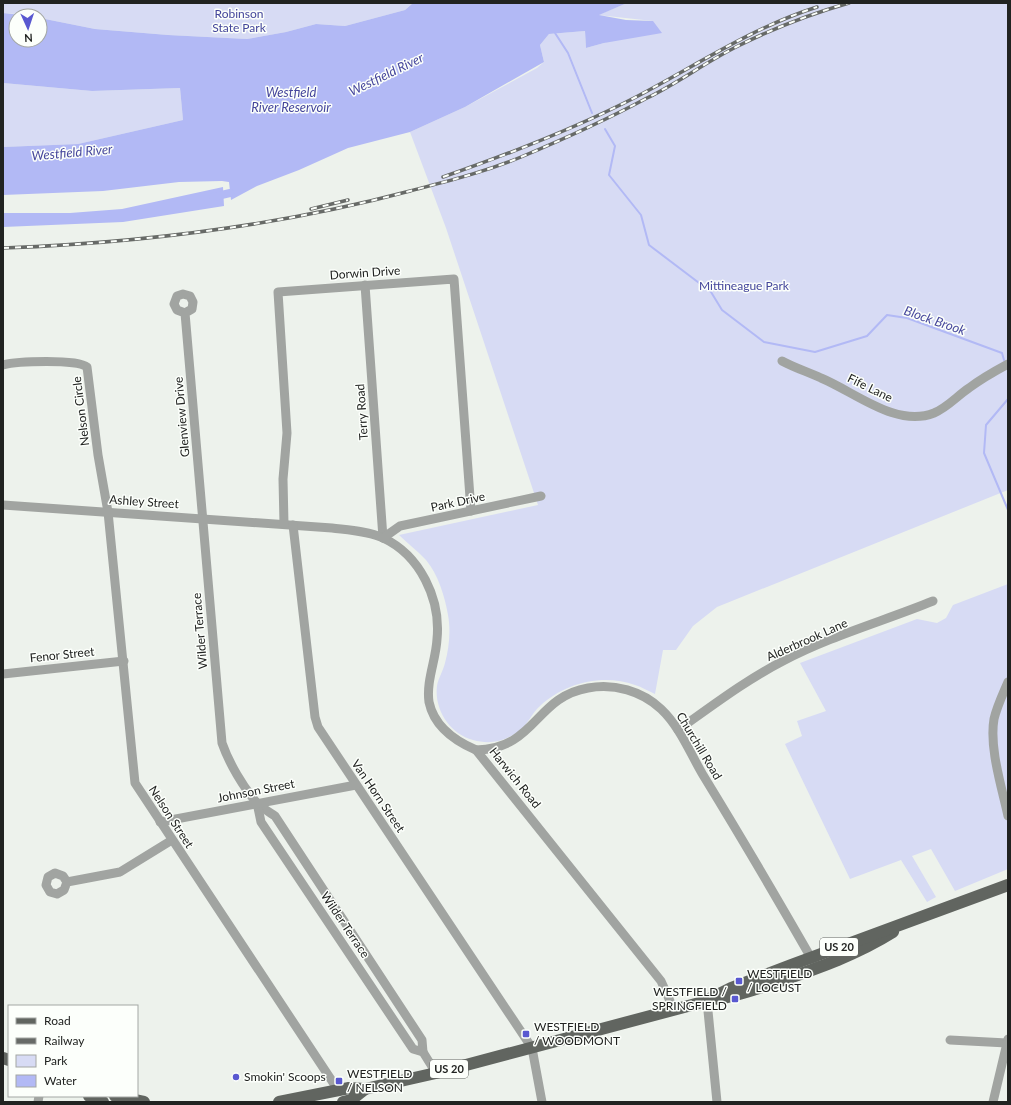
<svg xmlns="http://www.w3.org/2000/svg" width="1011" height="1105" font-family="Lato,sans-serif">
<style>
.green{fill:#d7dbf4}
.water{fill:#b2b9f5}
.lines{fill:none;stroke-linecap:round;stroke-linejoin:round}
.stream{stroke:#b2b9f5;stroke-width:2}
.canal{stroke:#b2b9f5;stroke-width:8}
.street{stroke:#a1a4a1;stroke-width:9}
.primary{stroke:#616560;stroke-width:12}
.rail-casing{stroke:#676a67;stroke-width:3.5}
.rail{stroke:#fcfffb;stroke-width:2;stroke-dasharray:6;stroke-linecap:butt}
.poi-dot{fill:#5958d0;stroke:#fcfffb;stroke-width:1.5}
.labels{text-anchor:middle;stroke-width:3;stroke-linejoin:round;paint-order:stroke}
.shield{fill:#fcfffb;stroke:#636562;stroke-width:1}
.shield-label{font-size:11px;font-weight:bold;fill:#212321}
.park-label{font-size:12px;fill:#44469b;stroke:#fcfffb}
.street-label{font-size:12px;fill:#212321;stroke:#fcfffb}
.poi-label{font-size:12px;fill:#212321;stroke:#fcfffb;text-anchor:start}
.water-label{font-size:13px;font-style:italic;fill:#45469c;stroke:#fcfffb}
</style>
<rect width="100%" height="100%" fill="#edf2ec"/>
<!-- green -->
<g class="green">
<polygon points="3,3 413,3 405,10 345,26 316,24 286,32 247,39 168,35 95,29 40,18 40,16 3,13"/>
<path d="M627,3h381v487l-291,117 -24,19 -17,24h-13l-8,44c-7,-3 -13,-7 -20,-9 -32,-12 -71,-2 -95,21 -8,7 -12,18 -20,24 -14,11 -29,15 -47,10 -23,-6 -39,-30 -36,-54 1,-7 6,-15 8,-23 4,-15 6,-32 3,-48 -3,-18 -10,-41 -22,-55 -8,-9 -19,-17 -27,-25l139,-30 -92,-277 -36,-96 55,-25 72,-39 7,-6 -4,-17 9,-11 36,-3 1,17 18,-5 49,-22 -55,-6z"/>
<polygon points="3,83 92,91 180,88 183,120 78,144 3,147"/>
<polygon points="1008,584 1008,869 955,891 931,849 912,856 936,897 927,902 901,860 850,879 785,744 802,736 797,721 826,711 800,663 917,619 937,623 946,618 953,605"/>
</g>
<!-- water -->
<g class="water">
<polygon points="413,3 627,3 599,15 626,20 653,21 662,33 604,43 586,48 585,31 549,34 540,45 544,62 465,107 410,132 348,148 299,170 257,186 231,200 229,182 222,181 179,182 103,191 3,195 3,147 78,144 183,120 180,88 92,91 3,83 3,13 30,16 16,16 16,40 40,40 40,18 95,29 168,35 247,39 286,32 316,24 345,26 405,10"/>
<polygon points="223,187 224,206 123,222 3,227 3,213 70,213 122,209"/>
</g>
<g class="lines">
<!-- stream -->
<g class="stream">
<polyline points="555,33 568,53 592,113"/>
<polyline points="605,129 615,146 609,175 641,215 649,245 711,292 722,310 764,342 815,352 867,336 887,315 907,318 1002,353 1004,360"/>
<polyline points="1008,399 986,425 984,453 1008,510"/>
</g>
<!-- canal -->
<polyline class="canal" points="213,197 230,193"/>
<!-- street -->
<g class="street">
<polyline points="365,285 383,538"/>
<path d="M185,313l7,-4 1,-7 -3,-6 -7,-2 -6,2 -3,8 3,6 8,3 37,430c7,20 21,44 35,60 5,5 12,9 18,13l147,224 1,12 13,21"/>
<path d="M782,361c13,7 26,11 39,17 34,14 75,50 113,35 14,-6 23,-17 35,-25 12,-9 26,-17 39,-24"/>
<path d="M3,365c14,-4 74,-6 84,2l11,88 10,57 27,271 203,307"/>
<path d="M3,505l329,23c16,2 36,3 51,10 37,17 58,61 54,101 -1,21 -11,42 -8,63 5,24 26,39 47,48l185,231 13,29"/>
<polyline points="284,524 283,479 287,433 278,292 454,279 471,511"/>
<polyline points="293,525 315,717 318,727 532,1048 542,1102"/>
<polyline points="383,538 400,526 541,496"/>
<polyline points="3,674 124,661"/>
<path d="M1008,682c-5,12 -11,24 -14,37 -5,29 8,69 14,97"/>
<path d="M678,730c34,-24 68,-50 105,-69 47,-25 101,-40 150,-60"/>
<path d="M476,750c60,-1 59,-53 112,-62 26,-5 54,3 73,21 19,18 29,44 42,66 38,62 75,125 111,188"/>
<polyline points="257,803 261,822 413,1049 423,1052"/>
<polyline points="160,822 356,785"/>
<polyline points="67,882 63,876 55,873 48,877 46,885 50,892 57,894 64,890 67,882 120,872 172,840"/>
<polyline points="707,1001 717,1102"/>
<polyline points="950,1040 1007,1043"/>
<polyline points="38,1102 39,1096"/>
<polyline points="993,1102 1008,1039"/>
</g>
<!-- primary -->
<g class="primary">
<path d="M718,999c22,-4 41,-11 62,-18 39,-13 78,-27 113,-49"/>
<polyline points="3,1058 9,1060"/>
<polyline points="89,1096 103,1102"/>
<polyline points="115,1096 144,1102"/>
<polyline points="279,1102 349,1088 365,1089 436,1073 703,1002 731,988 791,965 1008,885"/>
<polyline points="343,1102 351,1100 365,1089"/>
</g>
<!-- rail casing -->
<g class="rail-casing">
<g id="rail">
<path d="M443,177c66,-23 131,-48 193,-80 61,-32 115,-69 181,-90"/>
<polyline points="311,209 348,200"/>
<path d="M3,248c137,-5 275,-22 407,-57 38,-10 75,-19 111,-34 43,-18 85,-37 126,-59 31,-15 59,-36 89,-51 36,-18 74,-33 113,-44"/>
</g>
</g>
<!-- rail -->
<use href="#rail" class="rail"/>
</g>
<!-- markers -->
<g class="poi-dot">
<rect x="735" y="977" width="8" height="8" rx="2"/>
<rect x="731" y="995" width="8" height="8" rx="2"/>
<rect x="522" y="1030" width="8" height="8" rx="2"/>
<circle cx="236" cy="1077" r="4"/>
<rect x="335" y="1077" width="8" height="8" rx="2"/>
</g>
<g class="labels">
<!-- shield labels -->
<g class="shield">
<rect x="820" y="938" width="38" height="18" rx="3"/>
<rect x="430" y="1060" width="38" height="18" rx="3"/>
</g>
<g class="shield-label">
<text x="839" y="951">US 20</text>
<text x="449" y="1073">US 20</text>
</g>
<!-- park labels -->
<g class="park-label">
<text x="239" y="18">Robinson<tspan x="239" dy="14">State Park</tspan></text>
<text x="744" y="290">Mittineague Park</text>
</g>
<!-- street labels -->
<g class="street-label">
<text transform="translate(365 273) rotate(-4)" y="4">Dorwin Drive</text>
<text transform="translate(870 388) rotate(26)" y="4">Fife Lane</text>
<text transform="translate(81 411) rotate(-97)" y="4">Nelson Circle</text>
<text transform="translate(362 412) rotate(-94)" y="4">Terry Road</text>
<text transform="translate(182 417) rotate(-95)" y="4">Glenview Drive</text>
<text transform="translate(144 502) rotate(4)" y="4">Ashley Street</text>
<text transform="translate(458 502) rotate(-12)" y="4">Park Drive</text>
<text transform="translate(200 631) rotate(-95)" y="4">Wilder Terrace</text>
<text transform="translate(807 640) rotate(-24)" y="4">Alderbrook Lane</text>
<text transform="translate(62 655) rotate(-6)" y="4">Fenor Street</text>
<text transform="translate(699 746) rotate(59)" y="4">Churchill Road</text>
<text transform="translate(515 778) rotate(51)" y="4">Harwich Road</text>
<text transform="translate(256 791) rotate(-11)" y="4">Johnson Street</text>
<text transform="translate(378 796) rotate(56)" y="4">Van Horn Street</text>
<text transform="translate(171 817) rotate(57)" y="4">Nelson Street</text>
<text transform="translate(345 925) rotate(56)" y="4">Wilder Terrace</text>
</g>
<!-- poi labels -->
<g class="poi-label">
<text x="747" y="978">WESTFIELD<tspan x="747" dy="14">/ LOCUST</tspan></text>
<text x="727" y="996" text-anchor="end">WESTFIELD /<tspan x="727" dy="14">SPRINGFIELD</tspan></text>
<text x="534" y="1031">WESTFIELD<tspan x="534" dy="14">/ WOODMONT</tspan></text>
<text x="347" y="1078">WESTFIELD<tspan x="347" dy="14">/ NELSON</tspan></text>
<text x="244" y="1081">Smokin' Scoops</text>
</g>
<!-- water labels -->
<g class="water-label">
<text transform="translate(386 74) rotate(-26)" y="5">Westfield River</text>
<text x="291" y="97">Westfield<tspan x="291" dy="15">River Reservoir</tspan></text>
<text transform="translate(72 152) rotate(-5)" y="5">Westfield River</text>
<text transform="translate(935 320) rotate(19)" y="5">Block Brook</text>
</g>
</g>
<!-- border -->
<rect width="1011" height="1105" fill="none" stroke="#212321" stroke-width="8"/>
<!-- legend -->
<rect x="8" y="1005" width="130" height="92" fill="#fcfffb" stroke="#a4a7a4"/>
<rect x="16" y="1018" width="20" height="6" fill="#616560" stroke="#a4a7a4"/>
<text x="44" y="1025" font-size="12" fill="#212321">Road</text>
<rect x="16" y="1038" width="20" height="6" fill="#676a67" stroke="#a4a7a4"/>
<text x="44" y="1045" font-size="12" fill="#212321">Railway</text>
<rect x="16" y="1055" width="20" height="12" fill="#d7dbf4" stroke="#a4a7a4"/>
<text x="44" y="1065" font-size="12" fill="#212321">Park</text>
<rect x="16" y="1075" width="20" height="12" fill="#b2b9f5" stroke="#a4a7a4"/>
<text x="44" y="1085" font-size="12" fill="#212321">Water</text>
<!-- north arrow -->
<g transform="translate(28 28) rotate(177)"><circle r="19" fill="#fcfffb" stroke="#a4a7a4"/>
<path d="M0-3L7 15L0 10L-7 15Z" fill="#5958d0"/>
<text y="-6" font-size="11" font-weight="bold" text-anchor="middle" fill="#212321">N</text>
</g>
</svg>
